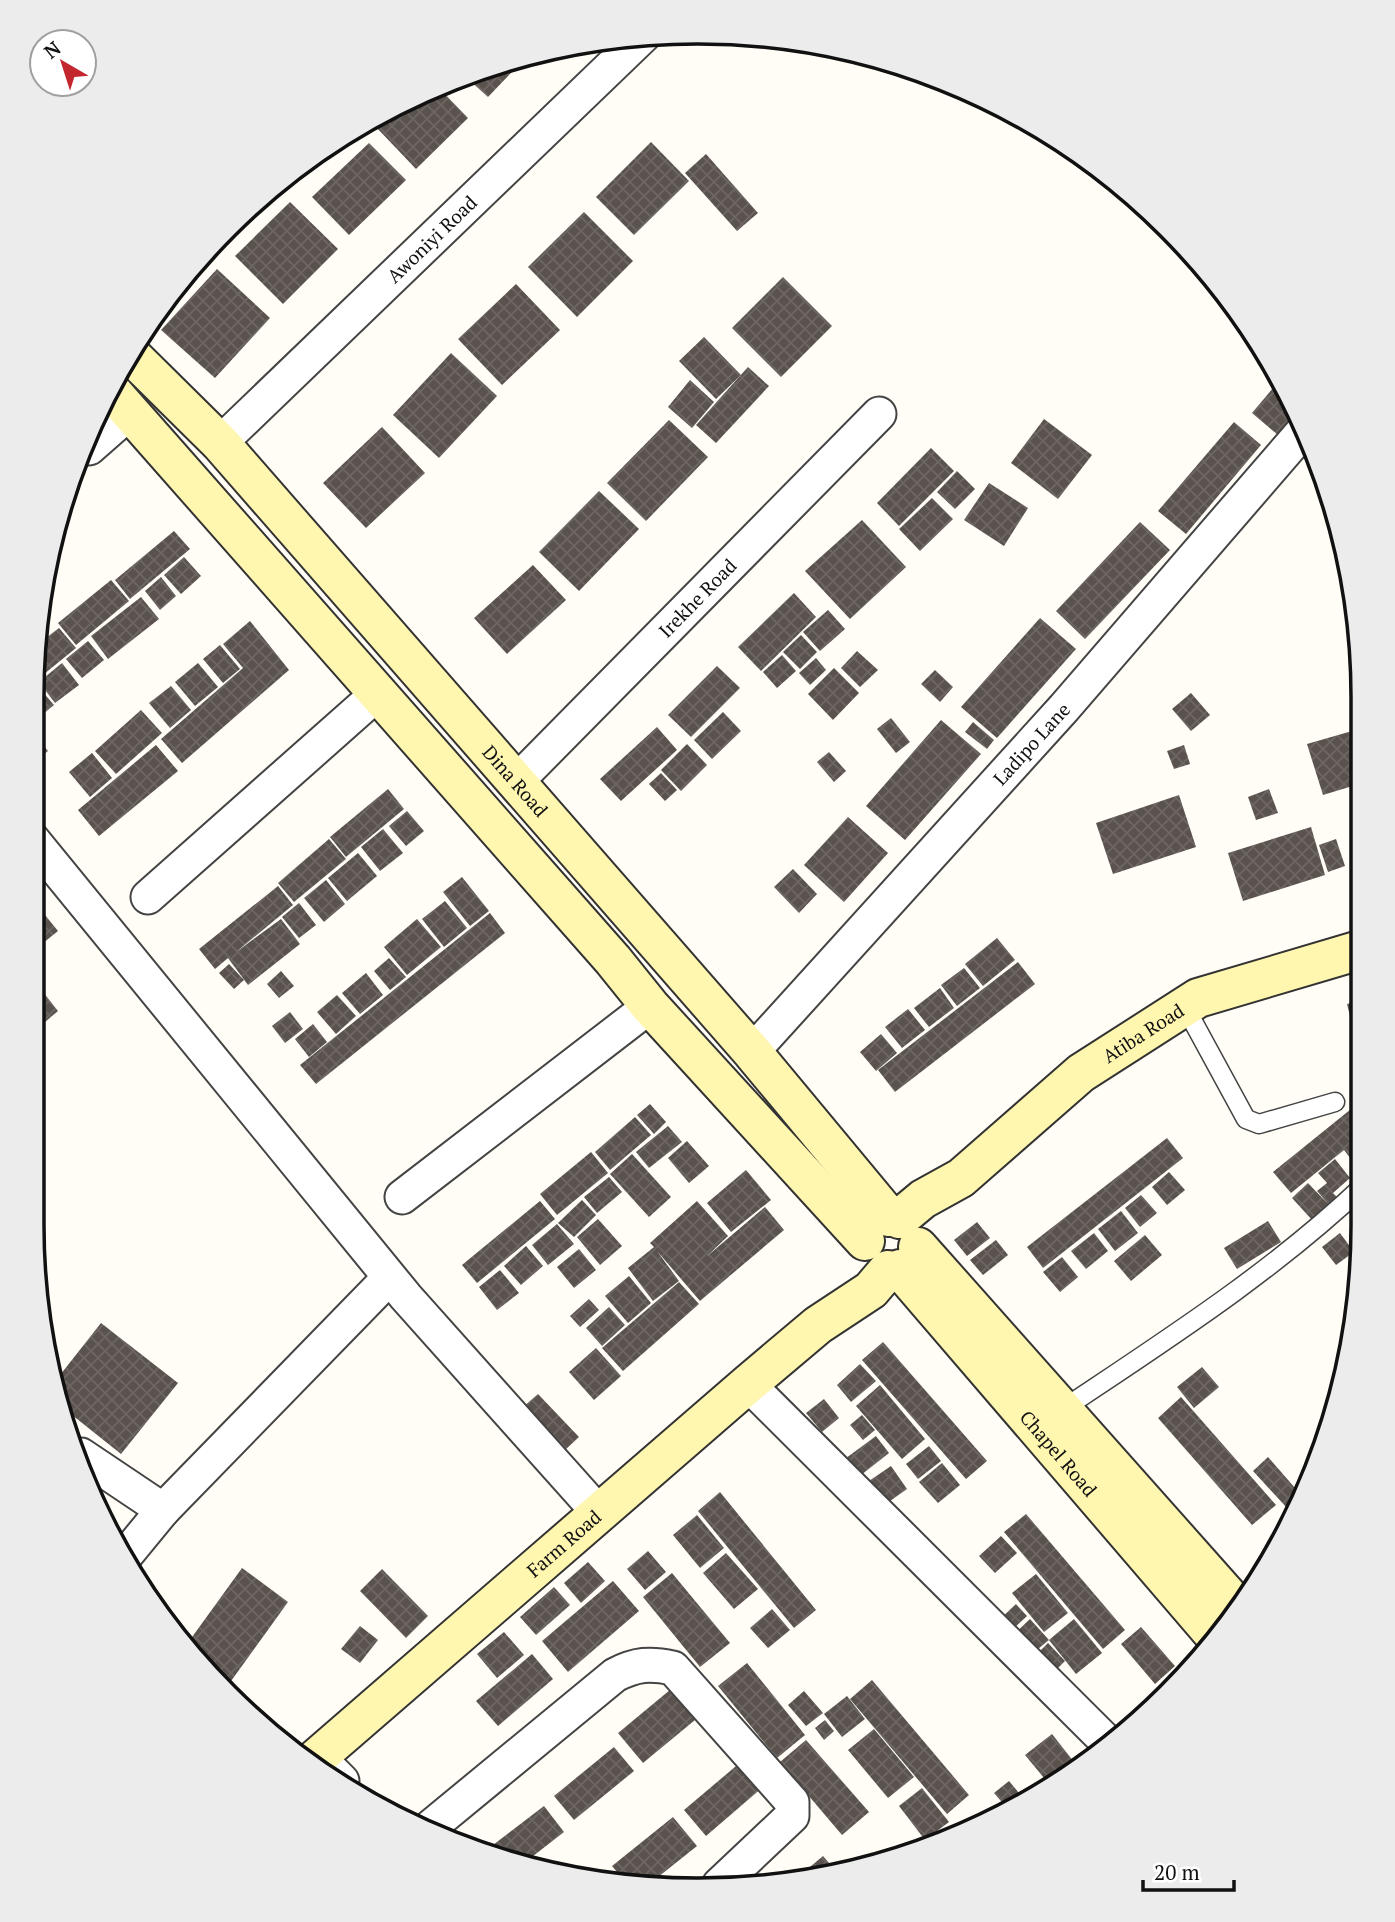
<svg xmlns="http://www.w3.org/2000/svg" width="1395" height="1922" font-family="'PT Serif',serif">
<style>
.building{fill:url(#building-cross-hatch)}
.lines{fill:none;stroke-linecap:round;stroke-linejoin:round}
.lane-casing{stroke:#444;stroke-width:21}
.street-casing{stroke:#444;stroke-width:37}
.secondary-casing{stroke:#333;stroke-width:42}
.lane{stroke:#fff;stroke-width:18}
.street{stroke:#fff;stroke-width:33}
.secondary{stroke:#fff6b0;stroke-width:38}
.labels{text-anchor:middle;stroke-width:7;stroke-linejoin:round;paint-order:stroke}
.street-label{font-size:19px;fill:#111;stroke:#fff}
.rim{fill:none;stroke:#111;stroke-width:3.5}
</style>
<defs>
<pattern id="building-cross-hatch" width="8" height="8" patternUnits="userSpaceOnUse" patternTransform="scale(1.75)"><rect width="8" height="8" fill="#5a524d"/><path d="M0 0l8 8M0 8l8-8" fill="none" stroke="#6d6662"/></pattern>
</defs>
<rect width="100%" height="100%" fill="#fffdf5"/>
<!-- building -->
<g class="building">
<polygon points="529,54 488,97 466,77 525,54"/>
<polygon points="438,87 468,118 416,169 375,126 403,100"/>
<polygon points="651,142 689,181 634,235 596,197"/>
<polygon points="369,143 406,180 349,235 312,197"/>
<polygon points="706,154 758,213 737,231 685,173"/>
<polygon points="290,202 338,249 283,304 235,256"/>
<polygon points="584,212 633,261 577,317 528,267"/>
<polygon points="217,269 270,318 215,378 161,330"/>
<polygon points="783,277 832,326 781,377 732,328"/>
<polygon points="516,284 560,330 502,385 458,339"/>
<polygon points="704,337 741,375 716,399 679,361"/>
<polygon points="451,353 497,396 439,458 393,415"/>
<polygon points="748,367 769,386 716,443 696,425"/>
<polygon points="690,380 714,402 692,428 668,407"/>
<polygon points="1278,382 1296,414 1278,435 1252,413"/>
<polygon points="1044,419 1092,455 1058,499 1011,463"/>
<polygon points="669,420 708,457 646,521 607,483"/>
<polygon points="1234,422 1261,445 1186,534 1158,511"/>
<polygon points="382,427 425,473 366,528 323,483"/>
<polygon points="931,448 954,471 899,526 877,503"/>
<polygon points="957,471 975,489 955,509 937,492"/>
<polygon points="989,483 1028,508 1004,546 964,520"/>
<polygon points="599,491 639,529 579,591 539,552"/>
<polygon points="932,498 953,519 920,551 899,529"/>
<polygon points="862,520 906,567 850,619 805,571"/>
<polygon points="1140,522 1170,550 1085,639 1056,611"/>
<polygon points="174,531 190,549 130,599 115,580"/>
<polygon points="184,557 201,576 181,594 164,575"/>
<polygon points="533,565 566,600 507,654 474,618"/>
<polygon points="161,577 176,596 160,610 145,591"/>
<polygon points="111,580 129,601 76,645 58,623"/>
<polygon points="794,593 816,617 761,671 738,647"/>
<polygon points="141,597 159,619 108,659 91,636"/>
<polygon points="828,610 845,629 820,651 803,632"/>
<polygon points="1040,618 1076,649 997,738 961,707"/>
<polygon points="250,621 289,670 182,763 161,739 243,668 223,644"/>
<polygon points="59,628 76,648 33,683 38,644"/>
<polygon points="801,635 817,652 800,669 783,652"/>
<polygon points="88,641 104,660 82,678 66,659"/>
<polygon points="220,645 240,669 223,683 203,659"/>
<polygon points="857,651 878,670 860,687 841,668"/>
<polygon points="782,655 796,671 777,688 763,672"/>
<polygon points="816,658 826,670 810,685 799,673"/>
<polygon points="62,663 79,685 55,703 39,682"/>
<polygon points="198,663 218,687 195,706 175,682"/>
<polygon points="717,666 740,688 691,737 668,715"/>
<polygon points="834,668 859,693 833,720 808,694"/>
<polygon points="935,670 953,687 940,702 921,684"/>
<polygon points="36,684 54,705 32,723 32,697"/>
<polygon points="171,686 191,710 170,728 149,703"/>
<polygon points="1191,693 1210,715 1191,731 1172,709"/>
<polygon points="141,710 162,733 116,774 95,751"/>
<polygon points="723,712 741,731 712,759 694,740"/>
<polygon points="891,718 910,742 896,753 877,729"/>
<polygon points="941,720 981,754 905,840 866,806"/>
<polygon points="973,722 994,740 987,749 965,732"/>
<polygon points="657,727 677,750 621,801 600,779"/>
<polygon points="1359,729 1359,784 1323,795 1307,744"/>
<polygon points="32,732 48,751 32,764"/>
<polygon points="687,744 707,765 681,791 661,770"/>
<polygon points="156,745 178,771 99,836 78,810"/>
<polygon points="1184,745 1190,764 1174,769 1167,751"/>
<polygon points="829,752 846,771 834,782 817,762"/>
<polygon points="92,753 112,778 90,797 69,772"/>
<polygon points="661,773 677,790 665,801 649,784"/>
<polygon points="388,789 404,809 346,857 330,837"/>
<polygon points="1269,789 1278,813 1256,820 1248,797"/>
<polygon points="1179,795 1196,847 1113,874 1096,823"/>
<polygon points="407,811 424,831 406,846 389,826"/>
<polygon points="848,817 888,853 844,902 804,865"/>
<polygon points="1311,827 1325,875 1243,901 1228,853"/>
<polygon points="383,829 403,853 380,871 361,847"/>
<polygon points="329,839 346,859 294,902 278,883"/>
<polygon points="1336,839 1345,866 1328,872 1319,845"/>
<polygon points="358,853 377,876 347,901 328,878"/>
<polygon points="793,869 817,894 799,913 774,887"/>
<polygon points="462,877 489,911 470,926 443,892"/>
<polygon points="326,880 345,904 324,922 304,898"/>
<polygon points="278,886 293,905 236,952 281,919 300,944 248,985 228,958 215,969 199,949"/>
<polygon points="32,899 58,931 32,952"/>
<polygon points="445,901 467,928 444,947 422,919"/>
<polygon points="299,903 316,925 299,938 282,917"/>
<polygon points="490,913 505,933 316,1084 300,1065"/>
<polygon points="417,919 441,947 407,975 384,947"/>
<polygon points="997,938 1015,960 983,986 965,964"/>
<polygon points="389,958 406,977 390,990 374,971"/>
<polygon points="1018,962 1035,984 895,1092 878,1070"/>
<polygon points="229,964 244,980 234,989 219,973"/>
<polygon points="964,968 980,988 957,1006 941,985"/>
<polygon points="281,971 294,986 279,998 267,984"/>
<polygon points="366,973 383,995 360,1014 342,993"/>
<polygon points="32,978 58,1011 32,1033"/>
<polygon points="940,988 954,1008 929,1027 914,1008"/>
<polygon points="337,995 356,1016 336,1034 317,1012"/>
<polygon points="1360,1000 1360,1026 1353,1028 1347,1004"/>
<polygon points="908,1009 925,1030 902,1048 885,1027"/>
<polygon points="290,1012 303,1029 285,1043 272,1026"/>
<polygon points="313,1024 327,1042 309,1057 295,1039"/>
<polygon points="881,1034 897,1053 876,1071 860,1052"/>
<polygon points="1361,1101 1361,1172 1344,1150 1291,1193 1273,1172"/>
<polygon points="650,1104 666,1122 654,1134 637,1115"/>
<polygon points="635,1117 651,1135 610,1170 595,1152"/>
<polygon points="668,1126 682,1142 649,1168 636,1152"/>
<polygon points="1167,1138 1183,1158 1043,1268 1027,1247"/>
<polygon points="687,1141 709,1166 689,1183 668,1158"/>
<polygon points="591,1152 608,1173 557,1215 540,1194"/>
<polygon points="632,1154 671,1197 649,1217 610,1174"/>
<polygon points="1335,1159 1350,1178 1333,1193 1339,1199 1313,1221 1292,1198 1308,1183 1328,1204 1317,1191 1327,1183 1318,1173"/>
<polygon points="746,1170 771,1200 731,1232 707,1203"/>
<polygon points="1169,1172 1185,1190 1167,1205 1152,1187"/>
<polygon points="609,1177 622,1192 597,1213 584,1197"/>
<polygon points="1141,1195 1157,1213 1140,1227 1125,1208"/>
<polygon points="582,1200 596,1215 574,1237 558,1223"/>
<polygon points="540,1201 555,1219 477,1283 462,1265"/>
<polygon points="697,1201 728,1236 706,1257 765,1207 784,1230 700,1301 657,1251 679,1281 653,1301 628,1268 654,1247 650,1243"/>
<polygon points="1121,1211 1138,1233 1115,1251 1098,1229"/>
<polygon points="598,1219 622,1246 600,1265 577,1237"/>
<polygon points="1268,1221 1281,1242 1237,1269 1224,1248"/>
<polygon points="977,1222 990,1238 967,1256 954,1240"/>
<polygon points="557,1224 574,1244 548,1265 532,1245"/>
<polygon points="1094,1233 1108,1251 1086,1269 1071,1251"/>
<polygon points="1340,1233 1354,1252 1336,1265 1322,1247"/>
<polygon points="1145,1235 1162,1255 1131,1281 1114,1261"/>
<polygon points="996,1240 1008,1255 983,1275 970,1260"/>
<polygon points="526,1246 543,1266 521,1285 504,1266"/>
<polygon points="579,1249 596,1270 574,1288 557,1267"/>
<polygon points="1062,1257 1078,1277 1060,1292 1043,1272"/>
<polygon points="500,1270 519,1293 497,1310 479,1287"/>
<polygon points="629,1276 651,1303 628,1323 605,1296"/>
<polygon points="679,1282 699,1304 623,1371 602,1348"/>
<polygon points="589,1299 599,1310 580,1327 570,1316"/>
<polygon points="609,1307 625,1325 602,1346 586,1328"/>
<polygon points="101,1323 178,1383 121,1454 57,1403 54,1397 53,1384"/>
<polygon points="883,1342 987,1461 966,1479 862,1360"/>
<polygon points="596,1348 621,1376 594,1400 569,1372"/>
<polygon points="860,1364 876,1381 851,1402 837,1385"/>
<polygon points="1202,1367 1219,1387 1194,1408 1177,1387"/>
<polygon points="880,1385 925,1439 902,1459 856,1406"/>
<polygon points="538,1394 579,1437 563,1452 522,1408"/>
<polygon points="1181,1397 1276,1505 1252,1525 1158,1418"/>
<polygon points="824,1399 839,1418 822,1432 806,1413"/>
<polygon points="862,1415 875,1430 863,1440 850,1425"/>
<polygon points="876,1436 889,1453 856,1479 842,1461"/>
<polygon points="929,1446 941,1461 918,1479 906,1464"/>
<polygon points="1268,1457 1302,1496 1288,1509 1253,1471"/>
<polygon points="942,1463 960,1485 938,1503 919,1482"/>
<polygon points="891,1466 907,1489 883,1506 866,1483"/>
<polygon points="720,1492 816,1610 794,1628 698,1511"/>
<polygon points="1026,1514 1125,1630 1103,1649 1004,1532"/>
<polygon points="697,1515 724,1548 700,1568 673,1535"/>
<polygon points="1001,1536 1017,1553 995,1573 979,1556"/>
<polygon points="648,1551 666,1572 645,1590 627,1569"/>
<polygon points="726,1553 758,1589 734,1609 703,1573"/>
<polygon points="588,1562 605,1581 581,1603 564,1583"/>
<polygon points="242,1568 288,1602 226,1688 187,1644"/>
<polygon points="382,1569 428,1616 406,1638 360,1591"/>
<polygon points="672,1573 730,1643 700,1667 643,1597"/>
<polygon points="1036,1574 1068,1613 1044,1632 1012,1593"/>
<polygon points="613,1581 639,1611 568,1672 542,1641"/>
<polygon points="554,1587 570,1605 536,1635 520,1617"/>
<polygon points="1016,1604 1027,1616 1010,1632 999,1620"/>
<polygon points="772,1609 790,1630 768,1648 750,1628"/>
<polygon points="1030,1619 1049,1640 1032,1654 1014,1634"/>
<polygon points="1074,1619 1102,1653 1076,1674 1049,1640"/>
<polygon points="360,1626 378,1640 360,1663 341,1649"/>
<polygon points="1141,1627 1175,1666 1155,1684 1121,1644"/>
<polygon points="504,1632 524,1655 497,1678 477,1654"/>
<polygon points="1048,1643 1065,1661 1053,1673 1036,1655"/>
<polygon points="532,1654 553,1679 498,1726 476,1701"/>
<polygon points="747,1663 805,1735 777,1758 718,1686"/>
<polygon points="872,1680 969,1795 947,1814 850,1699"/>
<polygon points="676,1685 701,1715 643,1763 618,1733"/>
<polygon points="804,1691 823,1713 806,1726 788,1705"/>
<polygon points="847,1696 865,1719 842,1737 824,1714"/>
<polygon points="825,1720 834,1731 824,1740 815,1728"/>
<polygon points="874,1729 914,1777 888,1798 848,1750"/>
<polygon points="1052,1734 1078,1767 1049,1784 1025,1755"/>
<polygon points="806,1740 869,1812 842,1835 780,1762"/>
<polygon points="614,1747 634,1771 574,1820 554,1796"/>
<polygon points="742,1761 763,1787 706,1836 684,1810"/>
<polygon points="1009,1781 1024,1799 1007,1808 994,1793"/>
<polygon points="922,1788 949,1822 925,1840 899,1806"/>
<polygon points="544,1806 564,1832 528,1860 489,1848"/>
<polygon points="673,1817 697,1846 648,1885 628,1885 612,1866"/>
<polygon points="823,1856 836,1871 791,1883"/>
</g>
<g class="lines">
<!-- lane casing -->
<g class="lane-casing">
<g id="lane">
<polyline points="1185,1007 1246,1119 1259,1124 1335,1102"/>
<path d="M1063,1409c103,-69 208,-136 299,-222"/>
</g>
</g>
<!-- street casing -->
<g class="street-casing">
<g id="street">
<path id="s1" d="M220,443l425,-409"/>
<polyline points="89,448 130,412"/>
<path id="s2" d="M517,781l362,-367"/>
<polyline points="32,839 406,1297 599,1513"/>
<polyline points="148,897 377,694"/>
<path id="s3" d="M752,1052l312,-344 241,-279"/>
<polyline points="402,1197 650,1006"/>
<polyline points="748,1384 1111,1746"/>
<polyline points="81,1455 163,1510"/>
<polyline points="126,1555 163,1510 389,1278"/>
<polyline points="318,1757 342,1781"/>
<path d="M428,1829l187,-154c21,-11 35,-12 58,-7l119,134v14l-73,69"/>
</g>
</g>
<!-- secondary casing -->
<g class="secondary-casing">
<g id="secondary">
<path id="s4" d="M131,355l89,88 532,609 137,165"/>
<polyline points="114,394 613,960 650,1006 865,1241"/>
<path id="s5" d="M899,1219l24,-20 38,-21 120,-105 117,-75 162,-48"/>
<polyline points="918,1247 1237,1606"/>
<path id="s6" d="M900,1269l316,368"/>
<path id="s7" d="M313,1761l435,-377 70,-59 53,-35 17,-20"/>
</g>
</g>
<!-- lane -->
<use href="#lane" class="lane"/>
<!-- street -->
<use href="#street" class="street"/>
<!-- secondary -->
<use href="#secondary" class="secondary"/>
</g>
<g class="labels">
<!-- street labels -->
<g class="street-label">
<text dy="7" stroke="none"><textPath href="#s1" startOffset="294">Awoniyi Road</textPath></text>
<text dy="7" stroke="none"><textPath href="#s2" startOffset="257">Irekhe Road</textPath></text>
<text dy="7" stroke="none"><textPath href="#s3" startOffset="416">Ladipo Lane</textPath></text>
<text dy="7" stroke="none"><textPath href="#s4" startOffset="574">Dina Road</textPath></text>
<text dy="7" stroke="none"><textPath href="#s5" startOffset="308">Atiba Road</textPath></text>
<text dy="7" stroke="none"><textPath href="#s6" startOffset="243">Chapel Road</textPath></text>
<text dy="7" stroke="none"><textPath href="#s7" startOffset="332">Farm Road</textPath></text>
</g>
</g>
<!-- crop -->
<path d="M0 0H1395V1922H0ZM697 44H698A653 653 0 0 1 1351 697V1225A653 653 0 0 1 698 1878H697A653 653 0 0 1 44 1225V697A653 653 0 0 1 697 44Z" fill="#ececec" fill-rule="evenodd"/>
<path class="rim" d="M697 44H698A653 653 0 0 1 1351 697V1225A653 653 0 0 1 698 1878H697A653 653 0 0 1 44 1225V697A653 653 0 0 1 697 44Z"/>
<!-- north arrow -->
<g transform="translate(63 63) rotate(321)"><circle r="33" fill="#ffffff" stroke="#a0a0a0" stroke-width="2"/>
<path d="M0-5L12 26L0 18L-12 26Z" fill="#c4262e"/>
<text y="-10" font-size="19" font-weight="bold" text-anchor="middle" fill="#111111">N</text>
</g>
<!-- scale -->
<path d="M1143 1880v10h91v-10" fill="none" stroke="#111111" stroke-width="3.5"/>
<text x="1154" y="1880" font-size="21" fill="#111111" stroke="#ffffff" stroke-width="5" paint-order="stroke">20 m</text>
</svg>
